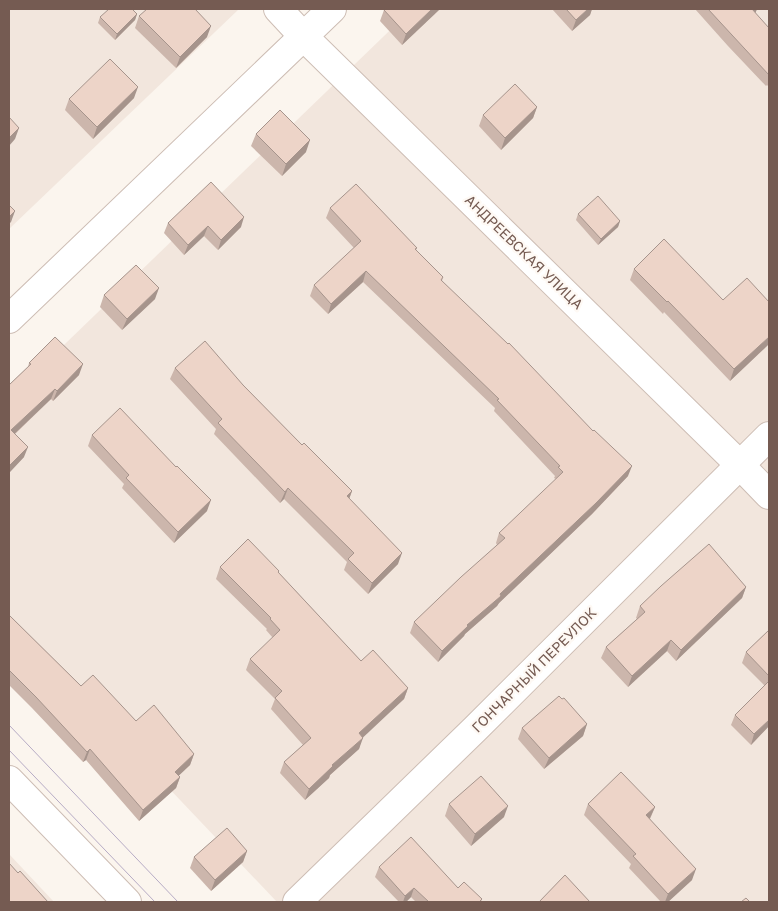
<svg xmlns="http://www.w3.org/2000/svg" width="778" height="911" font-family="'Golos Text',sans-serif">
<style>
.residential{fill:#f2e6dd}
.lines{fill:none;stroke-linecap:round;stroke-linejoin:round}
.minor-casing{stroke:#cdbdb4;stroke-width:30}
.minor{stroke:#fff;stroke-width:28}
.tram{stroke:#b7acc5;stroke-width:1}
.wall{fill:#ccb6ac}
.shaded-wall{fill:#a6948c}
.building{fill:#edd4c8;stroke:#a6948c}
.labels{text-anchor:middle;stroke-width:4.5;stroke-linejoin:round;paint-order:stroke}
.street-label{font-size:14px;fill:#755b52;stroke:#fef9f4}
</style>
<rect width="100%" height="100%" fill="#fbf5ee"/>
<!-- residential -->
<g class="residential">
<polygon points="9,9 239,9 9,229"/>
<polygon points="412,9 769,9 769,902 277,902 9,620 9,398"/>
<polygon points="9,854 54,902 9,902"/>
</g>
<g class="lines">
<!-- minor casing -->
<g class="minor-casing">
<g id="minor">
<polyline points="278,9 304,37 740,465 769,495"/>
<polyline points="9,319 332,9"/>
<polyline points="9,780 127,902"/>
<polyline points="297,902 475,729 769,436"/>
</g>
</g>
<!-- minor -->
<use href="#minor" class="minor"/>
<!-- tram -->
<g class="tram">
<polyline points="9,725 178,902"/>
<polyline points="9,750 155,902"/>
</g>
</g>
<!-- wall -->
<g class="wall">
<polygon points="440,9 402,45 380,21 384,10"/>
<polygon points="552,9 592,9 590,15 572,31"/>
<polygon points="695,9 757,9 755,13 769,28 769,87 767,85 766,86 728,46"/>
<polygon points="137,14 135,20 115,40 98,23 100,17"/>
<polygon points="139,16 207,37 176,68 135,28"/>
<polygon points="134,98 93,139 65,110 69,99"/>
<polygon points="537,107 533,118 501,150 479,126 483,115"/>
<polygon points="256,134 306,152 282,176 251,146"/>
<polygon points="330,208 417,248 416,250 443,277 442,281 628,476 592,514 499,603 497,606 465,634 464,636 438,662 410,633 414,622 497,545 496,543 499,533 556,479 554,478 555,476 494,411 495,408 363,282 328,314 310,296 314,285 354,248 326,218"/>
<polygon points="578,214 620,221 618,227 598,245 576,220"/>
<polygon points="168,223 241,227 218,250 204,236 184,255 164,233"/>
<polygon points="634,269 723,300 769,302 769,344 730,381 664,312 663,314 630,280"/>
<polygon points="104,295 155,299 122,330 100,307"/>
<polygon points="29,363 79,375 53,401 51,399 15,434 24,457 9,473 9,385 28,367"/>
<polygon points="175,368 243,385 302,445 352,491 349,499 398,564 368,594 344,570 347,562 284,499 280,503 214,434 216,429 170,379"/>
<polygon points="92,435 207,511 174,543 122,488 124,484 88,446"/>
<polygon points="220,567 279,573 361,661 408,688 404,699 362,737 359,749 330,775 329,778 305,800 280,773 284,762 303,745 271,709 275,699 246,670 250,659 273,638 266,630 267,629 216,579"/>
<polygon points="746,587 742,598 676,661 667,651 628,687 601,658 606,647 637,619 636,618 640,606"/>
<polygon points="9,615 81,686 136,721 194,754 190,765 178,776 180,777 176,788 139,821 86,760 83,762 32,708 9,685"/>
<polygon points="769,630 769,726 751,745 731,725 735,715 765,686 742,663 746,652"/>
<polygon points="587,724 583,736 544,769 518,739 522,728"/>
<polygon points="449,804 504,817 471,846 445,816"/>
<polygon points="588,804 655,807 650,819 692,880 668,902 661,902 629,868 631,864 584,815"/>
<polygon points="247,851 243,862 211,891 190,868 194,857"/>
<polygon points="379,867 458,888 482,899 481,902 416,902 411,897 406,902 399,902 375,877"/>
</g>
<!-- shaded-wall -->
<g class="shaded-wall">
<polygon points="432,9 440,9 402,45 406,34"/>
<polygon points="588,9 592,9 590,15 572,31 576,20"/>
<polygon points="753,9 757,9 755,14 748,20"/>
<polygon points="137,14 135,20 115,40 117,34"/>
<polygon points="211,26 207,37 176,68 180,57"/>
<polygon points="138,87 134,98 93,139 97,127"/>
<polygon points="537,107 533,118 501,150 505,138"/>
<polygon points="19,128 15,139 9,146 9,138"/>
<polygon points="310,140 306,152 282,176 286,164"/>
<polygon points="15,211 11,222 9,224 9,217"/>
<polygon points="244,217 241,227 218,250 221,240"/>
<polygon points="620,221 618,227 598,245 601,239"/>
<polygon points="208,226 204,236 184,255 188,245"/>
<polygon points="366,271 363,282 328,314 331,304"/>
<polygon points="159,288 155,299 122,330 127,319"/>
<polygon points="769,337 769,344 730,381 734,369"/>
<polygon points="83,364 79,375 53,401 57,391"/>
<polygon points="55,389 51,399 9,439 11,430"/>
<polygon points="28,447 24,457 9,473 9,466"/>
<polygon points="632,466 628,476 592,514 499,603 497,606 465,634 464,636 438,662 442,651 467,625 500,594"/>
<polygon points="288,488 284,499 280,503 285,492"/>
<polygon points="352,491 348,502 347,496"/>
<polygon points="211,500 207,511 174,543 178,532"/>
<polygon points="402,553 398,564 368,594 372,583"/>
<polygon points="746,587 742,598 676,661 681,650"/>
<polygon points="671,640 667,651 628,687 632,676"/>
<polygon points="408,688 404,699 355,745 359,733"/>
<polygon points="769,720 769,726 751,745 754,734"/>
<polygon points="587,724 583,736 544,769 549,758"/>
<polygon points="363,738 359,749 330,775 329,778 305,800 309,789 332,765"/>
<polygon points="90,749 86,760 83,762 87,752"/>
<polygon points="194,754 190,765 171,783 175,772"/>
<polygon points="180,777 176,788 139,821 143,810"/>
<polygon points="508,806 504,817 471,846 475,834"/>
<polygon points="655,807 650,818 642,826 646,815"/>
<polygon points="247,851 243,862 211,891 215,880"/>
<polygon points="696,869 692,880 668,902 665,902 668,894"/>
<polygon points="414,888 411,897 406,902 403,902 405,896"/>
</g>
<!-- building -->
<g class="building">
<polygon points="109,9 132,9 137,14 117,34 100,17"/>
<polygon points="147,9 195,9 211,26 180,57 139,16"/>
<polygon points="385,9 432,9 406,34 384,10"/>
<polygon points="566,9 588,9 576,20"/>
<polygon points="708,9 753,9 752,9 769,28 769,75 732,35"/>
<polygon points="110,59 138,87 97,127 69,99"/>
<polygon points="515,84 537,107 505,138 483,115"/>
<polygon points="280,110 310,140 286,164 256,134"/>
<polygon points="9,117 19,128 9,138"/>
<polygon points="211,182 244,217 221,240 208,226 188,245 168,223"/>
<polygon points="356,184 417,248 415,249 443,277 441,280 508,344 509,343 593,431 594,430 632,466 596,503 500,594 501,596 467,625 468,626 442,651 414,622 461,577 505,538 499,533 563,472 558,467 560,466 497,400 499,399 366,271 331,304 314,285 361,241 330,208"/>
<polygon points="598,196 620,221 601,239 578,214"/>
<polygon points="9,205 15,211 9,217"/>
<polygon points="664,239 723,300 747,278 769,302 769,337 734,369 668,301 667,302 634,269"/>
<polygon points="136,265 159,288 127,319 104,295"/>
<polygon points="55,337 83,364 57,391 55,389 11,430 28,447 9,466 9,385 31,364 29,363"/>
<polygon points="205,341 243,385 302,445 304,443 352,491 347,496 402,553 372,583 348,559 354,553 288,488 285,492 218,423 222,419 175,368"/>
<polygon points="120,408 176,467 177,466 211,500 178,532 126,478 129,475 92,435"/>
<polygon points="248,539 279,571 278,572 361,661 373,650 408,688 359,733 363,738 332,765 333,766 309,789 284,762 311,738 275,698 282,691 250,659 280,630 270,619 271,618 220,567"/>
<polygon points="709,544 746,587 681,650 671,640 632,676 606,647 645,612 640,606 661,586"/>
<polygon points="9,615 81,686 93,675 136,721 154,705 194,754 175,772 180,777 143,810 90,749 87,752 36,697 9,670"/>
<polygon points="769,630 769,676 746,652"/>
<polygon points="769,681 769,720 754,734 735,715"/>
<polygon points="559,696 562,699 564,698 587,724 549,758 522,728"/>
<polygon points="621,772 655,807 646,815 696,869 668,894 633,856 636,854 588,804"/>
<polygon points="481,776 508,806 475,834 449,804"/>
<polygon points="227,828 247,851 215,880 194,857"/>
<polygon points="411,837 458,888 464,882 482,899 479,902 429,902 414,888 405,896 379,867"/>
<polygon points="9,863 18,873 20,871 48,902 9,902"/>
<polygon points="565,875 590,902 539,902"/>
<polygon points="746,898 750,902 741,902"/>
</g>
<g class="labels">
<!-- street labels -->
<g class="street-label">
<text transform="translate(524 252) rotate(44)" y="5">АНДРЕЕВСКАЯ УЛИЦА</text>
<text transform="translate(534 670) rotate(-45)" y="5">ГОНЧАРНЫЙ ПЕРЕУЛОК</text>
</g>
</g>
<!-- border -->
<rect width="778" height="911" fill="none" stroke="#755b52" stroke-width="20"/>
</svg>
